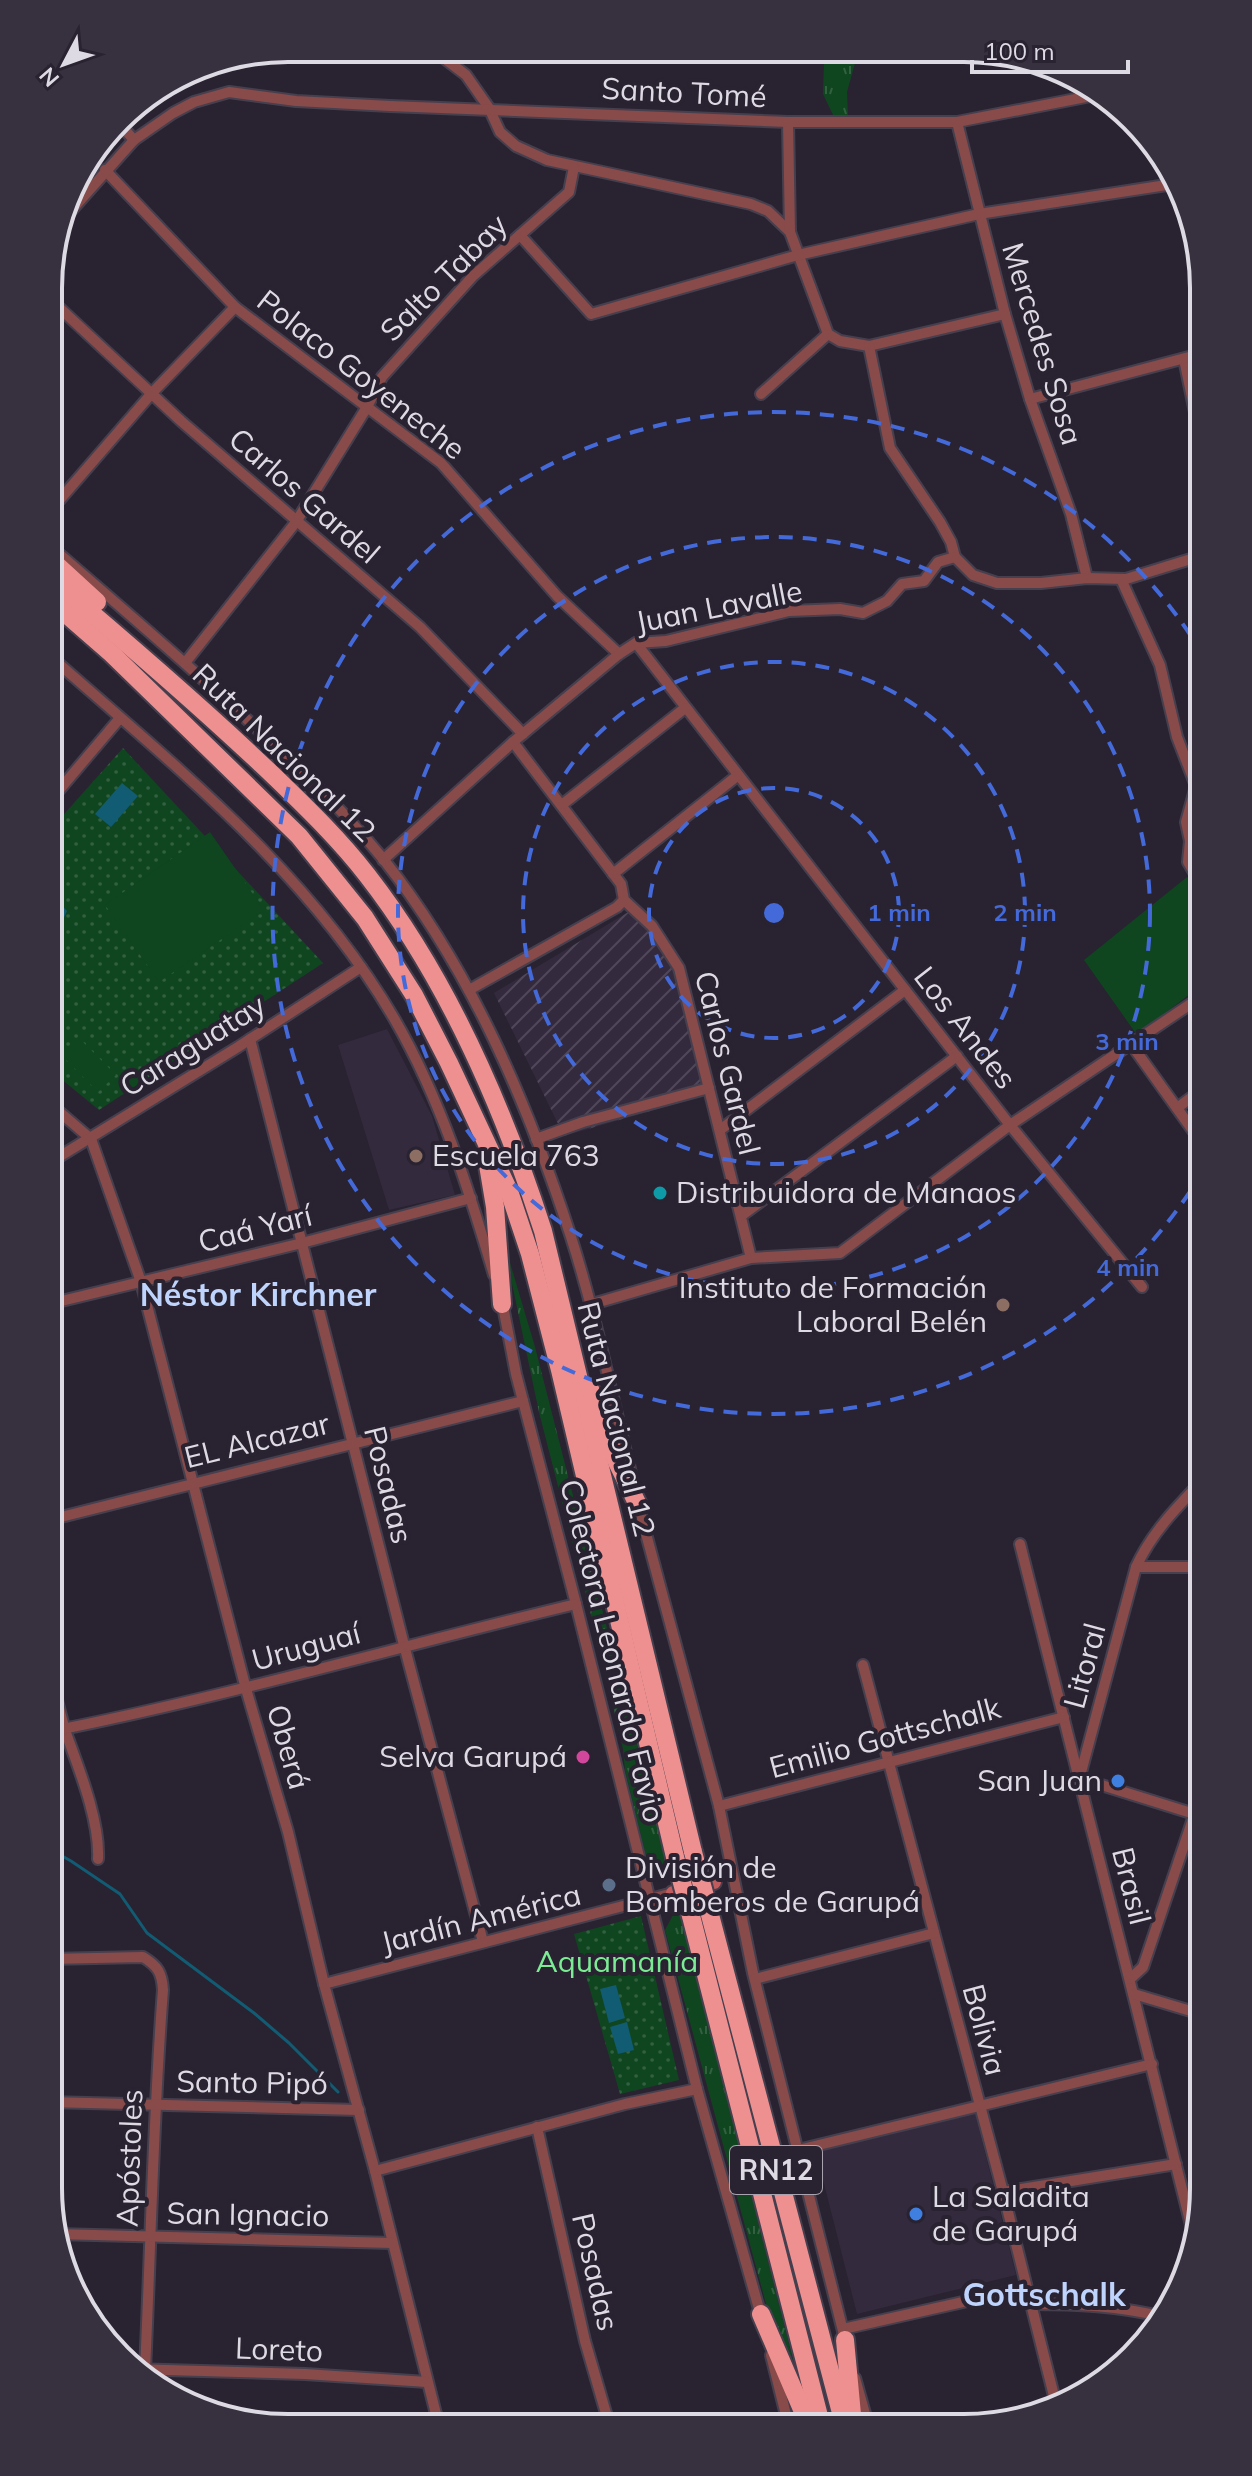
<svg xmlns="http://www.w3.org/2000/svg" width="1252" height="2476" font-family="Mulish,sans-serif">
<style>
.built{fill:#332a3e}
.industrial{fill:url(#industrial-furrows)}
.grass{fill:url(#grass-tufts)}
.park{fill:url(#park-dots)}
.pitch{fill:#0f4620}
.water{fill:#115b73}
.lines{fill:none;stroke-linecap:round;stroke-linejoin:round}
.stream{stroke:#115b73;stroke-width:3}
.street-casing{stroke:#463f4e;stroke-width:14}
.secondary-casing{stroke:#463f4e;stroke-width:18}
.highway-casing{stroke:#463f4e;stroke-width:22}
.street{stroke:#894a4a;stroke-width:10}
.secondary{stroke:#c05c5e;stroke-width:14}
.highway{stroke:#ee9090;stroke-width:18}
.highway-bridge-casing{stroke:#463f4e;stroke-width:22;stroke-linecap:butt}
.highway-bridge{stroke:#ee9090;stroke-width:18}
.ring{fill:none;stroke:#446ada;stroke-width:4;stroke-dasharray:14 10}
.education-dot{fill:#8d6e63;stroke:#292231;stroke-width:3}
.culture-dot{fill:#0f9aa8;stroke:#292231;stroke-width:3}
.hotel-dot{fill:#d1479c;stroke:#292231;stroke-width:3}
.shop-dot{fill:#3f7fe0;stroke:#292231;stroke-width:3}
.service-dot{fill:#5c6f8a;stroke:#292231;stroke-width:3}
.labels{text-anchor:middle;stroke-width:8;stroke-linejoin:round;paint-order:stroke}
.shield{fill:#292231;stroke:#a8a3ae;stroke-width:2}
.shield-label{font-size:28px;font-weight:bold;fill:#dedae4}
.street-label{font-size:30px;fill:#dedae4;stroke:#292231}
.poi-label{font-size:30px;fill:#dedae4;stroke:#292231;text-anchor:start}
.park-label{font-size:30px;fill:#7bec94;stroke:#292231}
.neighbourhood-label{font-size:32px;font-weight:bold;fill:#bfd4fc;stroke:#292231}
.rim{fill:none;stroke:#dedae4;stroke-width:4}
.centre{fill:#446ada;stroke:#292231;stroke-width:4}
.ring-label{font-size:24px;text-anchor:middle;font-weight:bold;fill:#446ada;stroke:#292231;stroke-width:8;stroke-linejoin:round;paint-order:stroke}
</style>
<defs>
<pattern id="industrial-furrows" width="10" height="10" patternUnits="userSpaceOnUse" patternTransform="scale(2)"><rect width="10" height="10" fill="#332a3e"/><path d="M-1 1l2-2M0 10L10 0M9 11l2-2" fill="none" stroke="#50485a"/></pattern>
<pattern id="grass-tufts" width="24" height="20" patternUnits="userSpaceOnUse" patternTransform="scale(2)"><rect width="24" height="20" fill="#0f4620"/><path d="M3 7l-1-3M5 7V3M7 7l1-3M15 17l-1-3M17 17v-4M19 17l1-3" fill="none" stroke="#326040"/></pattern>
<pattern id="park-dots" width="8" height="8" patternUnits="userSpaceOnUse" patternTransform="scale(2)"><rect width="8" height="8" fill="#0f4620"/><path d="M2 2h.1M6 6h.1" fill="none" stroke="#326040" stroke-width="1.8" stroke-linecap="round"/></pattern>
</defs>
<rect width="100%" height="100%" fill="#292231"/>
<!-- built -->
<g class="built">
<polygon points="387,1029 432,1116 455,1195 389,1210 338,1045"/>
<polygon points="975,2113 1016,2275 857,2314 816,2152"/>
</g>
<!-- industrial -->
<polygon class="industrial" points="635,908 671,964 706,1095 564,1136 494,993"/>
<!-- grass -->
<g class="grass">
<polygon points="815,51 858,52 847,92 848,116 836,121 823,94 824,63"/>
<polygon points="502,1236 535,1347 669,1871 646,1856 625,1770 623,1749 602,1658 539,1412"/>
<polygon points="678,1906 798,2380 775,2337 665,1930"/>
</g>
<!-- park -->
<g class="park">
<polygon points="123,748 323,963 99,1110 49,1069 49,831"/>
<polygon points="641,1916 679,2080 620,2094 574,1934"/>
</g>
<!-- pitch -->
<g class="pitch">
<polygon points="210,832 264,910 159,982 105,905"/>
<polygon points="1187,877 1204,898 1204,983 1137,1035 1084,960"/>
<polygon points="82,1041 116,1075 98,1092 64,1058"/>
</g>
<!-- water -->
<g class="water">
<polygon points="122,783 138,796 111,827 95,814"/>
<polygon points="49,895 55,898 67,911 60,926 49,932"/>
<polygon points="616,1985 625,2018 609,2023 600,1989"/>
<polygon points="627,2022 634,2050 618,2054 610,2027"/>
</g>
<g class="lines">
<!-- stream -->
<polyline class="stream" points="48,1848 71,1861 120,1894 147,1933 254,2013 289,2043 338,2092"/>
<!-- street casing -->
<g class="street-casing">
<g id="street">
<polyline points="432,49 466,75 489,108 500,132 516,146 547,160 751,204 768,211 790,232 828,334 840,341 869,346 1005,314"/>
<polyline points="118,122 134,140"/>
<polyline points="788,122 790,232"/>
<polyline points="957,122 1005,314 1030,399 1071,514 1087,578"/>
<polyline points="105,170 235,307 441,463 557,596 619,654"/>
<polyline points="61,222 134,140 173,113 194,102 229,92 296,101 390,106 788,122 957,122 1096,95"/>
<polyline points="520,235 591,314 798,255 979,214 1173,184"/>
<polyline points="50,299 181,421 420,627 523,734"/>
<polyline points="869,346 890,448 940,522 951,542 955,557"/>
<polyline points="1184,359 1204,456"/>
<polyline points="761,394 828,334"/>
<polyline points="1030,399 1204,353"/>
<polyline points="50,511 152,393 235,307"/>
<path d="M50,546c64,55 128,110 190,167 51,47 100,93 144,147 87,110 144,244 187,377 25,78 41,160 61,240"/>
<polyline points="1121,579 1160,665 1177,737 1196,786 1186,822 1190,841 1188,862 1204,889"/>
<polyline points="636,643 1010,1125 1142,1287"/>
<path d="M50,656c126,111 260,217 345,364 46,80 73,167 99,255"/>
<polyline points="185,663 296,522 367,407 382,377 473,276 569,192 574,167"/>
<polyline points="513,742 621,884 624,900 652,926 679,968 751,1258"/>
<polyline points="49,802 120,718"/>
<polyline points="563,804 685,708"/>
<polyline points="383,860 513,742 619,654 636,643 666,641 789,611 840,609 863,613 887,601 902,584 924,581 938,562 955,557 973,575 997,583 1041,583 1087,578 1126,579 1204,555"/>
<polyline points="613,874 737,776"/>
<polyline points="469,990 617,907 624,900"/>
<polyline points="250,1039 404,1645 483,1942"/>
<polyline points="1131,1044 1204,1146"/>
<polyline points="49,1103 91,1139 141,1282 246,1689 288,1832 324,1984 375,2171 439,2426"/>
<polyline points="1177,1108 1204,1088"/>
<polyline points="720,1130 905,990"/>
<polyline points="536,1139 583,1122 709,1088"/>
<polyline points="49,1163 238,1047 361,967"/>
<polyline points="741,1216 957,1056"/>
<polyline points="502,1301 516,1374 576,1604 697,2089 761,2316"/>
<polyline points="49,1304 302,1243 471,1198"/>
<polyline points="589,1305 751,1258 840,1253 1010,1125 1204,995"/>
<polyline points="637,1500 719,1806 753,1973 846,2343"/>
<polyline points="49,1520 523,1401"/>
<polyline points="1020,1544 1195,2241"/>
<polyline points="1136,1567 1204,1567"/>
<polyline points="863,1665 1003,2192 1057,2408"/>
<path d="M49,1666c5,22 10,45 17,67 13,36 34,88 32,126"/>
<path d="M48,1732c178,-35 352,-86 528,-128"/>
<path d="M1080,1776l56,-209c16,-35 42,-61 68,-88"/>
<polyline points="1079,1778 1204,1817"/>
<polyline points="719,1806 1064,1717"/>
<path d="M48,1959l95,-2c15,9 19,16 20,33 -10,127 -12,253 -18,380"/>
<polyline points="755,1979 934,1933"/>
<polyline points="1130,1979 1143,1967 1204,1786"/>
<polyline points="324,1984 673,1893"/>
<polyline points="1134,1994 1204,2015"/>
<polyline points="48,2102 359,2110"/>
<polyline points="537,2127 585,2341 610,2427"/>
<polyline points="798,2150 1152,2064"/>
<polyline points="375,2171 625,2104 697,2089"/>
<polyline points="1196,2184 1203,2160"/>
<polyline points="1003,2192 1176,2164"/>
<polyline points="56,2234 392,2243"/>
<path d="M1029,2304c47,0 90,2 135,13"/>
<polyline points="843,2329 1025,2288"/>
<polyline points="771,2355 789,2427"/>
<polyline points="130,2369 305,2374 427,2382"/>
<polyline points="154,2370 154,2385"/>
<polyline points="855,2378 869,2428"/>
</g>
</g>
<!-- secondary casing -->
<g class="secondary-casing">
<polyline id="secondary" points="673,1893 714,1882"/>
</g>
<!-- highway casing -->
<g class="highway-casing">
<g id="highway">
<polyline points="50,559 97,602"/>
<path d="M50,578c77,65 153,130 226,200 32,31 64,62 91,97 81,104 136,232 176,356l150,621"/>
<polyline points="50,600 112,654 299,836 365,918 414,995 449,1063 509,1191 530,1254 560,1370 675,1857"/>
<polyline points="487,1159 495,1207 502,1304"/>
<polyline points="590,1389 617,1462 638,1505"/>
<polyline points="709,1911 845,2428"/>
<polyline points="691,1916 822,2428"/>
<polyline points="761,2314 810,2428"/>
<polyline points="845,2340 853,2425"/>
</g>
</g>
<!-- street -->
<use href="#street" class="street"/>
<!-- secondary -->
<use href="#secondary" class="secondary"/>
<!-- highway -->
<use href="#highway" class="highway"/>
<!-- highway-bridge casing -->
<g class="highway-bridge-casing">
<g id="highway-bridge">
<polyline points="693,1852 709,1911"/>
<polyline points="675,1857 691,1916"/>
</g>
</g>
<!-- highway-bridge -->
<use href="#highway-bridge" class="highway-bridge"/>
</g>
<!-- distance rings -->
<g class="ring">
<circle cx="774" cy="913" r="125"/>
<circle cx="774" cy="913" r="251"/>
<circle cx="774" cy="913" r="376"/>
<path d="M1203 1171A501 501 0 1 1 1203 655"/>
</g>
<!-- markers -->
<g class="education-dot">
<circle cx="416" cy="1156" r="8"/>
<circle cx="1003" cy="1305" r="8"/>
</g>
<circle class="culture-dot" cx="660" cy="1193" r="8"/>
<circle class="hotel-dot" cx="583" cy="1757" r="8"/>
<g class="shop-dot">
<circle cx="1118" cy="1781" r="8"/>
<circle cx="916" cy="2214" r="8"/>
</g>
<circle class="service-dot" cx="609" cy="1885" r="8"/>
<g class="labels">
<!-- shield labels -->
<rect class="shield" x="730" y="2146" width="92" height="48" rx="6"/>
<g class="shield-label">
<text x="776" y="2180">RN12</text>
</g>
<!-- street labels -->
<g class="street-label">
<text transform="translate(684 93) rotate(3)" y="10">Santo Tomé</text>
<text transform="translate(444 278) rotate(-45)" y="10">Salto Tabay</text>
<text transform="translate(1042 344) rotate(73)" y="10">Mercedes Sosa</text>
<text transform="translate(361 375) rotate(38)" y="10">Polaco Goyeneche</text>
<text transform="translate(304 496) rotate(41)" y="10">Carlos Gardel</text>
<text transform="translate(719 607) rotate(-11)" y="10">Juan Lavalle</text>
<text transform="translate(284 753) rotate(44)" y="10">Ruta Nacional 12</text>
<text transform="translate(965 1028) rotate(52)" y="10">Los Andes</text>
<text transform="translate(193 1046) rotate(-32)" y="10">Caraguatay</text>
<text transform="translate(727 1063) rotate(76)" y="10">Carlos Gardel</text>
<text transform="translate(255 1229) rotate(-14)" y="10">Caá Yarí</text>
<text transform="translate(616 1419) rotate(76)" y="10">Ruta Nacional 12</text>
<text transform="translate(257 1441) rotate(-14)" y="10">EL Alcazar</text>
<text transform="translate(388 1485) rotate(76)" y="10">Posadas</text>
<text transform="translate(306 1647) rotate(-15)" y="10">Uruguaí</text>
<text transform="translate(612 1651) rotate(76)" y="10">Colectora Leonardo Favio</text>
<text transform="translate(1085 1666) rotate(-75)" y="10">Litoral</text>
<text transform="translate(885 1738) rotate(-15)" y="10">Emilio Gottschalk</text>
<text transform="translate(288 1747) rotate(74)" y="10">Oberá</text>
<text transform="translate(1131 1886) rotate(76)" y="10">Brasil</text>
<text transform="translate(481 1919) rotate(-14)" y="10">Jardín América</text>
<text transform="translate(984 2030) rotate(75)" y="10">Bolivia</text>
<text transform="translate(252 2083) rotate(1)" y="10">Santo Pipó</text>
<text transform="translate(130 2158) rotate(-88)" y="10">Apóstoles</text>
<text transform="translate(248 2215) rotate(1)" y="10">San Ignacio</text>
<text transform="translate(595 2272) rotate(77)" y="10">Posadas</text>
<text transform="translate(279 2350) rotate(2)" y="10">Loreto</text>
</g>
<!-- poi labels -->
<g class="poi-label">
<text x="432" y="1166">Escuela 763</text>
<text x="676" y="1203">Distribuidora de Manaos</text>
<text x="987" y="1298" text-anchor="end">Instituto de Formación<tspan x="987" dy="34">Laboral Belén</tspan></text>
<text x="567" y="1767" text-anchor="end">Selva Garupá</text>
<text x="1102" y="1791" text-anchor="end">San Juan</text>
<text x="625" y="1878">División de<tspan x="625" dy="34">Bomberos de Garupá</tspan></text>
<text x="932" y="2207">La Saladita<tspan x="932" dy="34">de Garupá</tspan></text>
</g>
<!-- park labels -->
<g class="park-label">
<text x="617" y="1972">Aquamanía</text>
</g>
<!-- neighbourhood labels -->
<g class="neighbourhood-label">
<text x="258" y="1306">Néstor Kirchner</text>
<text x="1044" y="2306">Gottschalk</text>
</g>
</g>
<!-- crop -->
<path d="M0 0H1252V2476H0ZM288 62H964A226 226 0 0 1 1190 288V2188A226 226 0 0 1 964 2414H288A226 226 0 0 1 62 2188V288A226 226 0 0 1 288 62Z" fill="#37313f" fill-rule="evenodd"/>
<path class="rim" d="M288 62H964A226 226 0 0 1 1190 288V2188A226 226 0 0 1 964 2414H288A226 226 0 0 1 62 2188V288A226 226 0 0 1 288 62Z"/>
<circle cx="774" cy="913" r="12" class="centre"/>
<g class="ring-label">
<text x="899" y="921">1 min</text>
<text x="1025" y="921">2 min</text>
<text x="1127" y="1050">3 min</text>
<text x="1128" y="1276">4 min</text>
</g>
<!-- north arrow -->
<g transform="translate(64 64) rotate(229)" stroke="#292231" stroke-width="6" paint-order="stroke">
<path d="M0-6L14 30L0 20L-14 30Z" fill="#dedae4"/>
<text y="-12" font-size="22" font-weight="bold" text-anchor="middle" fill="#dedae4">N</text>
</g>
<!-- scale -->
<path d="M972 60v12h156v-12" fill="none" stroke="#dedae4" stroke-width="4"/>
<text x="984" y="60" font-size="24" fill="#dedae4" stroke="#292231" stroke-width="6" paint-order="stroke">100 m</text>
</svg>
